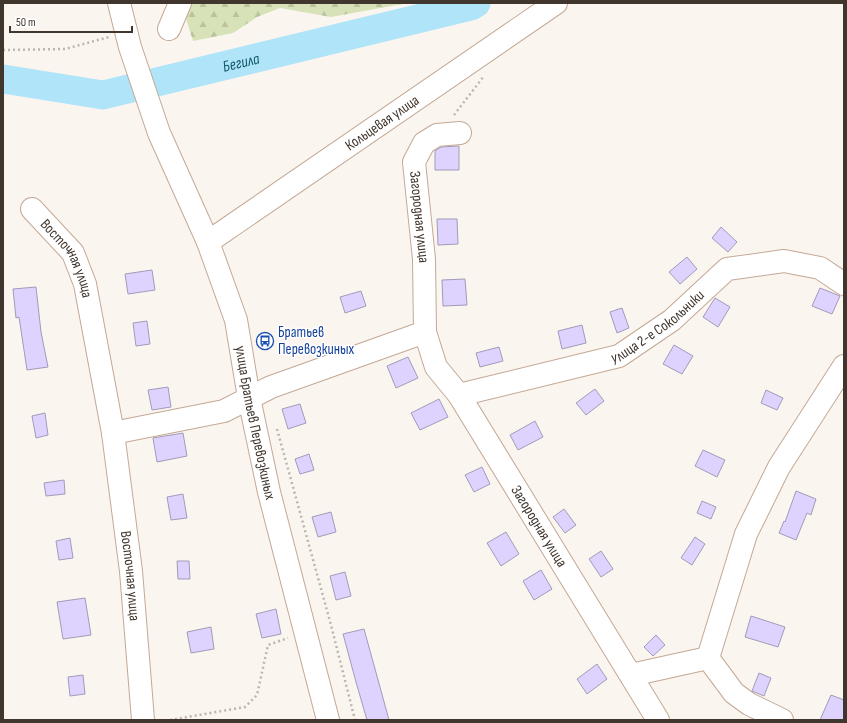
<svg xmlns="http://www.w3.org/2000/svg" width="847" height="723" font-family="'Sofia Sans Condensed',sans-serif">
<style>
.forest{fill:url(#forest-firs)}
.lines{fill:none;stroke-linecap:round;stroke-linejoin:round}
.river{stroke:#afe4f9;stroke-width:29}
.building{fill:#ded3ff;stroke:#a29bb8}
.minor-casing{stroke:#c4a894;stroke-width:24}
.path{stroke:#bcb5ae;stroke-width:2.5;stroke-dasharray:2 3;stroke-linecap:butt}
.minor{stroke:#fff;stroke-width:22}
.labels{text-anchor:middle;stroke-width:3;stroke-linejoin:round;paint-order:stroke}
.street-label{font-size:15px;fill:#41362e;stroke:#fff}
.transit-label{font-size:15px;fill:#164399;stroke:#fff;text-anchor:start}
.water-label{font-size:16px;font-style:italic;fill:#13576d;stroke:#fff}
</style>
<defs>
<pattern id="forest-firs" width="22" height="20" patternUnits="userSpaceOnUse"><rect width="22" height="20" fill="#d8e2b8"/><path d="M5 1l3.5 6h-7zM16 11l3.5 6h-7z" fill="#bbc29e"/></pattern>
</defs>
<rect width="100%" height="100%" fill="#fbf5f0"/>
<!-- forest -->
<polygon class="forest" points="181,3 408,3 331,17 280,8 257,17 233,33 193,41"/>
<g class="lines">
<!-- river -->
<path class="river" id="s1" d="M3,79l100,16 368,-89 5,-3"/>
</g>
<!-- building -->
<g class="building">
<polygon points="459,146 459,170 435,170 435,151 441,147"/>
<polygon points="437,219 457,219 458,244 438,245"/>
<polygon points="721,227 737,242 728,252 712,238"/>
<polygon points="687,257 697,269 680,284 669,272"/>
<polygon points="152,270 155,290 128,294 125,274"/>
<polygon points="465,279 467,305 443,306 442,280"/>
<polygon points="36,287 41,332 48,367 27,370 19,317 16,318 13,289"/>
<polygon points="820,288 840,296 832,314 812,306"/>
<polygon points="361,291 366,306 345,313 340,297"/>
<polygon points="715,298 730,307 718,327 703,317"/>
<polygon points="622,308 629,328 617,333 610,312"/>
<polygon points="147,321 150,344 136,346 133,323"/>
<polygon points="582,325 586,343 562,349 558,331"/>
<polygon points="674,345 693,356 682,374 663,364"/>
<polygon points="499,347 503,361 480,367 476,353"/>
<polygon points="408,357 418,378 396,388 387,366"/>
<polygon points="168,387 171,407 152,410 148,390"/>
<polygon points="595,389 604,401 586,415 576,403"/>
<polygon points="766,390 783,398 777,410 761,403"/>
<polygon points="439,399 448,417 420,430 411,413"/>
<polygon points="300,404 306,423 288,429 282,409"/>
<polygon points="45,413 48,435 36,438 32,416"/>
<polygon points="535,421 543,437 518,450 510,435"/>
<polygon points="183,433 187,456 157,462 153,438"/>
<polygon points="703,450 725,460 717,477 695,466"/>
<polygon points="309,454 314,470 300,474 295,459"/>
<polygon points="482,467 490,484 474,492 465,475"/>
<polygon points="64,480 65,494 46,496 44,483"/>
<polygon points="796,491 816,499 811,515 807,513 796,540 779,533 784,521 785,522"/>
<polygon points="183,494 187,518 171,520 167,497"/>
<polygon points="702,501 716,507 711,519 697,513"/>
<polygon points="564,509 576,525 565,533 553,517"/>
<polygon points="331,512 336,532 318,537 312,517"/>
<polygon points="506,532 519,554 501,566 487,543"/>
<polygon points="695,537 705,544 692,565 681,558"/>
<polygon points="70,538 73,558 59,560 56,541"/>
<polygon points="601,551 613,569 601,577 589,559"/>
<polygon points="177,561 189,561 190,579 178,579"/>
<polygon points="541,570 552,589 534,600 523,581"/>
<polygon points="345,572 351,596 336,600 330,576"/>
<polygon points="85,598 91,635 63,639 57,602"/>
<polygon points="276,609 281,634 262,638 256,614"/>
<polygon points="751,616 785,627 778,647 745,637"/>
<polygon points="211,627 214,649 191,653 187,632"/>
<polygon points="364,629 383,698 389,720 367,720 356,682 343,634"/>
<polygon points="656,635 665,645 653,656 644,647"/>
<polygon points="597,664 607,679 587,694 577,679"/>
<polygon points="759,673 771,678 764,696 752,691"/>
<polygon points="83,675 85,694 70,696 68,677"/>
<polygon points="831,695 844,700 844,720 820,720"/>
</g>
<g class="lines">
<!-- minor casing -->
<g class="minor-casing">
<g id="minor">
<path id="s2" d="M119,3l11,44 29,86 49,109 28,78 13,78 20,94 59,228"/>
<polyline points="169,29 180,3"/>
<path id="s3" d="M460,133l-23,2 -13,8 -10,19 10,97 1,73 11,35 23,28 199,325"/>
<path id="s4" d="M32,209l41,44 12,31 28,149 18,138 12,149"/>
<path id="s5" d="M208,242l348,-239"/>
<path id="s6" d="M459,395l160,-39 53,-36 55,-51 57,-8 36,7 24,16"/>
<polyline points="113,433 224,411 271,387 425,332"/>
<polyline points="708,658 746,534 779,467 844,366"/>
<polyline points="708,658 734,693 749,704 782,720"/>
<polyline points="631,675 708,658"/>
</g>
</g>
<!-- path -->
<g class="path">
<polyline points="3,50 65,49 109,37"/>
<polyline points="454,115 484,76"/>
<polyline points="277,429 331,625 355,720"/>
<polyline points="170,720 245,707 257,695 268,645 288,638"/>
</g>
<!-- minor -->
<use href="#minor" class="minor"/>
</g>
<!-- icons -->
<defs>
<g id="bus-ring" transform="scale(0.9)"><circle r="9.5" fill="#fff" stroke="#1a4fb4" stroke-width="1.5"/><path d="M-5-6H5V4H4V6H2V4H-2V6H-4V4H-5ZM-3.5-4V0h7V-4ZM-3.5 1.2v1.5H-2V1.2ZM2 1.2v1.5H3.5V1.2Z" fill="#1a4fb4"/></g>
</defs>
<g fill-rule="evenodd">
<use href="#bus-ring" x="265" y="341"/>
</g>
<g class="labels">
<!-- street labels -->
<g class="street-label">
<text dy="5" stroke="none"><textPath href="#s5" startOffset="211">Кольцевая улица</textPath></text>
<text dy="5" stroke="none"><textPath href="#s3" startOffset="115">Загородная улица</textPath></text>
<text dy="5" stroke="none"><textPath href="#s4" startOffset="62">Восточная улица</textPath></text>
<text dy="5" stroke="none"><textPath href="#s6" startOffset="213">улица 2-е Сокольники</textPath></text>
<text dy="5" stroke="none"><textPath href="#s2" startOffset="443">улица Братьев Перевозкиных</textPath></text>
<text dy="5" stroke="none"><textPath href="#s3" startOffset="457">Загородная улица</textPath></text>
<text dy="5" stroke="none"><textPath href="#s4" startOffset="389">Восточная улица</textPath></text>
</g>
<!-- transit labels -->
<g class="transit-label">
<text x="278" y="337">Братьев<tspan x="278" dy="17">Перевозкиных</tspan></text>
</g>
<!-- water labels -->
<g class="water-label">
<text dy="6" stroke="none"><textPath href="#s1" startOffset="243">Бегила</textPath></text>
</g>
</g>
<!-- border -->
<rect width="847" height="723" fill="none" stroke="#41362e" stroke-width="8"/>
<!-- scale -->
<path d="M10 26v6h122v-6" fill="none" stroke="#41362e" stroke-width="2"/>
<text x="16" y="26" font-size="12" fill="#41362e" stroke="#ffffff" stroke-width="3" paint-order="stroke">50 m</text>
</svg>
